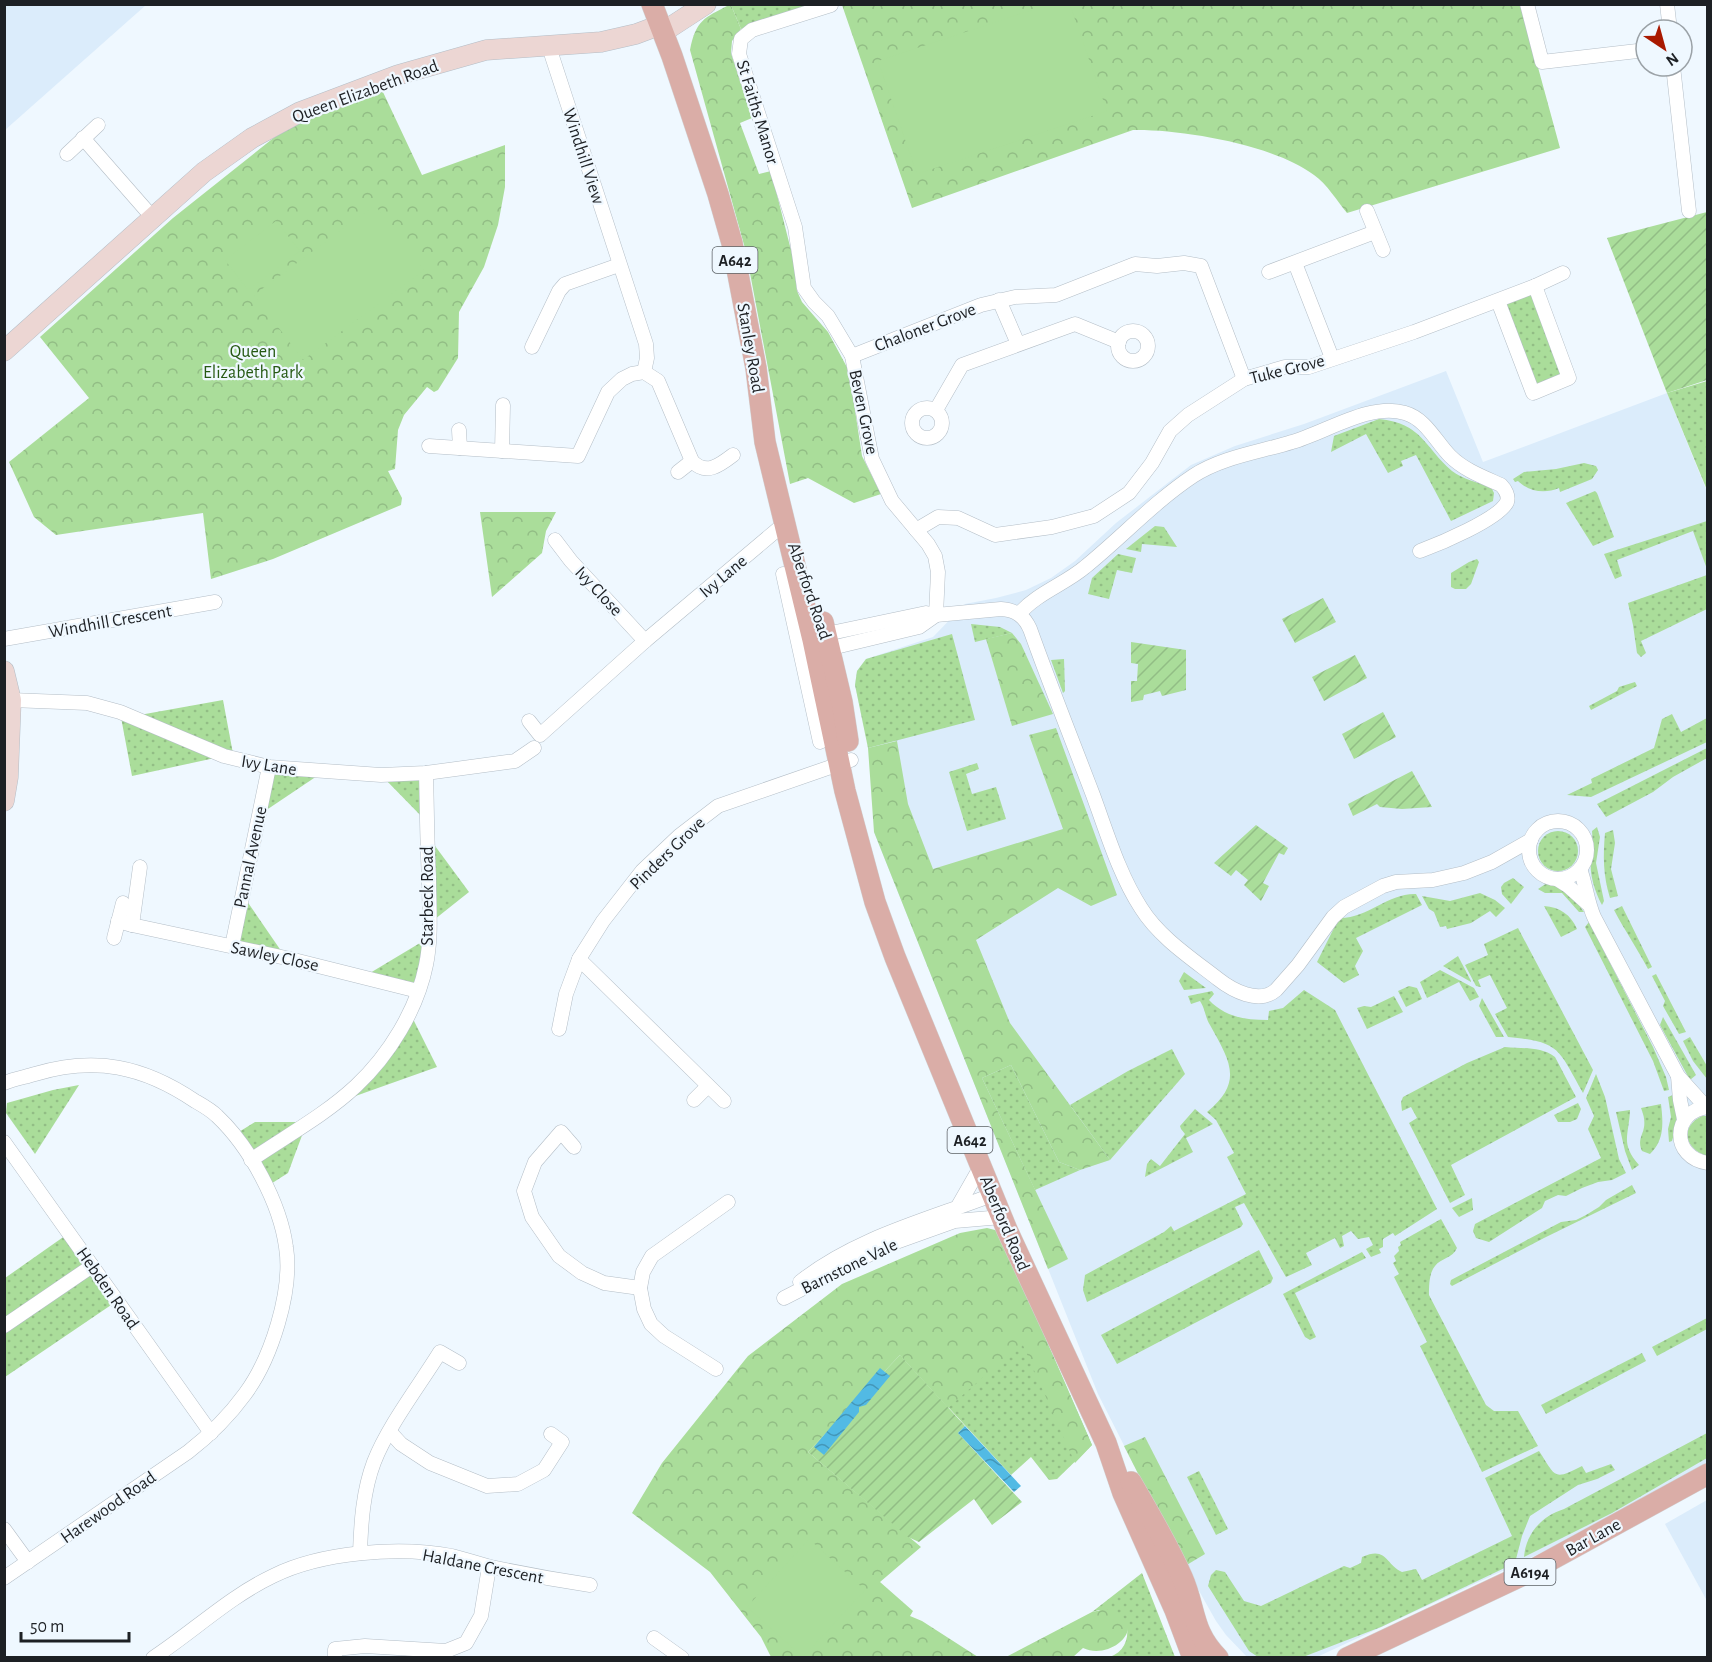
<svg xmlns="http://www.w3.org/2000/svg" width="1712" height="1662" font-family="'Alegreya Sans',sans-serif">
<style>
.built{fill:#dbecfb}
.grass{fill:url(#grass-dots)}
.forest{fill:url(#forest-crowns)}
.garden{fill:url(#garden-furrows)}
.pitch{fill:#aadd9a}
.water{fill:url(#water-waves)}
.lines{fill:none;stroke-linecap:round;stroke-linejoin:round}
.street-casing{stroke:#b4bec7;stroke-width:15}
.secondary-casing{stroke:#b4bec7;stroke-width:21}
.primary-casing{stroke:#d2d2d3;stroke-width:22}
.street{stroke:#fff;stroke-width:14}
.secondary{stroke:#ecd6d3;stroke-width:20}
.primary{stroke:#daada7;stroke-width:21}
.labels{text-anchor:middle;stroke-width:4.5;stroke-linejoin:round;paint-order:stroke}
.shield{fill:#eff8ff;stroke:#5c6166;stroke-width:1.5}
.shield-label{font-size:16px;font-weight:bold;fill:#1d2024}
.street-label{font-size:18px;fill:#1d2024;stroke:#eff8ff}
.park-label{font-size:18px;fill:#265913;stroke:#eff8ff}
</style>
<defs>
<pattern id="grass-dots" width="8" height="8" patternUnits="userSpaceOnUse" patternTransform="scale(1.5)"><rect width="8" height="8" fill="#aadd9a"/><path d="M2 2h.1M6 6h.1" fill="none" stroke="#92bd85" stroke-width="1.8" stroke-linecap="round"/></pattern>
<pattern id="forest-crowns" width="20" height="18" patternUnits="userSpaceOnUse" patternTransform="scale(1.5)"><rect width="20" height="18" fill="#aadd9a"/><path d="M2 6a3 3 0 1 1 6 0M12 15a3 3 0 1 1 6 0" fill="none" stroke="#92bd85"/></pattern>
<pattern id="garden-furrows" width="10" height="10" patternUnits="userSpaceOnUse" patternTransform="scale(1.5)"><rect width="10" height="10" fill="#aadd9a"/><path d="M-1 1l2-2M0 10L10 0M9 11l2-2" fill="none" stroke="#92bd85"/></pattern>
<pattern id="water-waves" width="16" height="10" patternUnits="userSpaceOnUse" patternTransform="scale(1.5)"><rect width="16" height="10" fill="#52bae4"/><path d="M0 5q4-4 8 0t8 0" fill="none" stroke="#4397b9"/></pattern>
</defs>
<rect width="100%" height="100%" fill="#eff8ff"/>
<!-- built -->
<g class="built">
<polygon points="5,4 146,4 146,5 5,130"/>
<polygon points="1446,371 1483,462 1667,393 1708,494 1707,1466 1627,1513 1317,1657 1248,1658 1226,1635 1216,1621 1185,1566 1098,1394 874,832 876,782 855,685 857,671 866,659 933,637 965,604 996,598 1026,590 1051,578 1075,561 1116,523 1191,465 1235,446 1304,424"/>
<polygon points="1707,1500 1707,1601 1665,1524"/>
</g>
<!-- grass -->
<g class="grass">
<polygon points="731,5 809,5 741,29"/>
<polygon points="1535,286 1569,378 1533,393 1498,301"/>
<polygon points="1707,381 1708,381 1707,490 1667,393"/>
<path d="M1379,419c43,4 45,28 73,52 10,8 27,12 39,16l3,6 -1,8 -42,20 -35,-66 -15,6 2,5 -15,7 -22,-39 -35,18 3,-16z"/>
<path d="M1584,463l12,3 2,4 -6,9 -32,13 -1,-4c-14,6 -30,4 -41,-7l-3,1 -2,-3 11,-7 32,-3z"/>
<polygon points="1595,491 1597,493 1614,537 1593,546 1566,503"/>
<polygon points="1707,521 1707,569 1693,531 1617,560 1622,576 1615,579 1604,554"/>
<polygon points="1155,526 1164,527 1177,547 1142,544 1141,552 1126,549"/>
<polygon points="1118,554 1136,558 1132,573 1117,570 1109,599 1088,594 1092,578"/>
<polygon points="1477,559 1479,562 1471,584 1466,589 1455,589 1451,587 1451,573 1469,562"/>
<polygon points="1707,575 1707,609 1641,641 1646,653 1641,657 1637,653 1633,625 1628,603"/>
<polygon points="971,624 1000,627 1012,633 975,642"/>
<polygon points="952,634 975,720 868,748 855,685 857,671 866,659"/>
<polygon points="1064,659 1065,691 1063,693 1051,660"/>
<polygon points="1635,682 1637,686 1591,710 1589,706 1617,691 1619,687"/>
<polygon points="223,700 234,759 224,756 132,776 120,712 134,716"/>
<polygon points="1672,714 1681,732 1707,718 1707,742 1591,797 1567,795 1592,783 1591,779 1654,748 1662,719"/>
<polygon points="1707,748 1707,758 1673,777 1653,792 1606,817 1597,804"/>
<polygon points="977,763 979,769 966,774 972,794 996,787 1006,819 967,831 949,772"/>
<polygon points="269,767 323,772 259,815"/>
<polygon points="426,773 427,822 381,775"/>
<path d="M1597,827l3,10 -4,26 8,38 -2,4c-7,-13 -13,-31 -11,-46 1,-10 2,-17 1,-28z"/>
<path d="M1613,830l2,13 -4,26 7,27 -8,2c-7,-23 -7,-42 -5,-65z"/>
<circle cx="1558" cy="851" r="20"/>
<polygon points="427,835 469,892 430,923"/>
<polygon points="1513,878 1524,887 1511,904 1502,894 1501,887 1504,883"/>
<path d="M1547,883c15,1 29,17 37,29h-5l-17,-19h-17l-7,-4z"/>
<polygon points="1480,893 1495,900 1505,908 1496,917 1490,911 1471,923 1447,929 1446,926 1440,927 1434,912 1429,909 1422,896 1450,901"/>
<polygon points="242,894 286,958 232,946"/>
<path d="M1416,894l6,11 -66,33 7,13 -8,15 4,9 -15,8 -27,-21 22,-44c28,1 49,-25 77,-24z"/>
<path d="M1544,906c16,1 27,9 33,23l-16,8z"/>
<path d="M1622,906l30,61 -4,2c-11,-21 -23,-38 -34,-59z"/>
<polygon points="1589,922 1653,1047 1666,1077 1669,1090 1664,1091 1653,1061 1585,927"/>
<path d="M1518,928l75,142 -10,23c-25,-44 -22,-51 -75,-56l-13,-23 12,-6 -17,-33 -12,5 3,7 -5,-1 -11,-21 23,-10 -4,-11z"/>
<polygon points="430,937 418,991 365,976"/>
<polygon points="1458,956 1471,981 1471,982 1443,966"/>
<polygon points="1440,970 1474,988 1479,997 1470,1001 1459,982 1427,998 1420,982"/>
<polygon points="1184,972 1206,988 1184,990 1179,981"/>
<polygon points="1656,974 1686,1032 1679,1034 1663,1006 1665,1001 1652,976"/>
<polygon points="1409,986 1417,988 1422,999 1406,1007 1398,991"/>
<path d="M1304,990l31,20 102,199 -42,27 -2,-3 -10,6v8l-4,2 2,4 -10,4 -5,-8 7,-4 -4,-8 -11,2 -7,-8 -9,5 2,10 -4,2 -5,-10 -29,15 6,12 -26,12 -42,-74 -9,4 8,17 -2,3 -154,75 -4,-12 2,-15 79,-43 7,-6 3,5 72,-37 -19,-37 7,-4 -18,-33 -9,-8c37,-30 23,-51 3,-87 -5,-8 -4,-14 -10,-24l-9,3 -3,-8 24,-5 2,3 -5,6c16,17 36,20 59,20l1,-9 14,-3z"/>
<polygon points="1394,996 1403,1012 1367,1029 1357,1008 1364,1006 1371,1007"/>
<polygon points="1482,998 1504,1037 1496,1037 1479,1006"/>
<polygon points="410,1013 437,1067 333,1104 355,1087"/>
<polygon points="1663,1017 1696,1075 1690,1080 1660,1025"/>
<polygon points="1690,1037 1707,1066 1707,1079 1693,1061 1683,1041"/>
<path d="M1505,1047c18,2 35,-1 50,10l21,40 -125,68 14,30 -15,8 -41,-80 8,-5 -6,-11 -9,4 -1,-9 2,-5 64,-34z"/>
<polygon points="1172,1049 1185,1074 1110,1160 1070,1105 1128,1071"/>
<polygon points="1011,1065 1059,1162 1080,1170 1035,1190 982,1078"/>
<polygon points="1596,1074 1605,1097 1619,1159 1626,1173 1612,1180 1598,1182 1582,1188 1566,1196 1558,1195 1545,1201 1542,1208 1489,1242 1476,1238 1473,1231 1475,1224 1601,1158 1588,1129 1594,1116 1586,1098"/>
<polygon points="79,1085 35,1154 6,1113 7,1103 53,1090"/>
<path d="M1673,1095c4,17 5,28 -1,46l-3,1 -1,-13 3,-12 -3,-20z"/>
<polygon points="1578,1103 1581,1109 1577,1119 1570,1122 1558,1122 1554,1115"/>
<path d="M1661,1104c2,18 4,36 -11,50l-8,-3c-7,-17 9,-18 -1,-43z"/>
<polygon points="1195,1109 1213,1124 1186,1138 1193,1152 1145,1177 1147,1164 1151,1159 1160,1166 1185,1134 1181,1129 1180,1126"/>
<path d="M1630,1110c-1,26 -10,33 9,55l-7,5 -7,-19 -9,-39z"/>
<path d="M1702,1116h5v40c-22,-7 -28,-29 -5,-40z"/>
<polygon points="255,1122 307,1122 288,1173 266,1187 234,1135"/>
<polygon points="1632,1185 1636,1193 1544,1238 1452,1286 1450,1284 1451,1280 1561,1222 1576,1220 1586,1215 1599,1207 1606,1200"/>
<polygon points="1472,1198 1473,1210 1459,1217 1452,1208"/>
<path d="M1441,1219l16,29c-4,10 -16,10 -22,18 -6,7 -6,20 -6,29l57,110 8,6h24l20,35 -56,26 -62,-126 7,-4 -33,-65 5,-3 -6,-11 3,-2 -2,-5 5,-5 -1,-4 3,-2 -1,-3z"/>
<polygon points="69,1233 117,1301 5,1377 5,1278"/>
<polygon points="1004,1245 1092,1445 1057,1479 1049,1480 1031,1457 1011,1475 900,1355"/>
<polygon points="1259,1250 1273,1278 1271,1283 1117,1364 1101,1335"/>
<polygon points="1362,1252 1366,1258 1295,1293 1316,1337 1310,1340 1305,1337 1283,1294"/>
<polygon points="1707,1318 1707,1329 1657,1356 1652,1347"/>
<polygon points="1642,1353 1646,1361 1546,1414 1541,1405"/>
<path d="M1707,1433v25l-95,55 -88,44c2,-24 18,-41 40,-48z"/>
<path d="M1539,1451c17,26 14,30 43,15l4,7 25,-9 4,6 -18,9 -19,6 -48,31 -8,20 -7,27 -134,64 -78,30h-45l-9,-6 -41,-65 3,-11 5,-5 9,2 19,29 17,5 83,-40 6,2 11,-5 1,-6c25,-11 23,7 40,15l14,-3 6,11 90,-44 -27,-58z"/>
<polygon points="1199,1471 1228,1529 1216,1535 1187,1477"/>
<path d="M1142,1573l33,84h-65c13,-5 19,-16 17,-31l-28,-16 -7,2z"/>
</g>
<!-- forest -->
<g class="forest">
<path d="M729,5h2l10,24 -9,12 -1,12 21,65 -12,5 19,51 12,-3 23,91 3,29 5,11 26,30 21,39 13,85 19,38 -27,9 -46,-25 -18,6 -44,-232 -56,-202c6,-30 14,-32 39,-45z"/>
<path d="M842,5h679l39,143 -213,65c-10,-12 -20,-29 -33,-38 -39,-30 -132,-46 -181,-45l-221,78z"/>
<polygon points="382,90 422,175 505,145 505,187 498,225 484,267 459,312 458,358 438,390 434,392 427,387 404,415 398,430 395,469 388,471 402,498 401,505 273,559 211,579 203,513 56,535 34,517 9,462 89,398 40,337 173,218 291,124"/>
<polygon points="480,512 556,512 546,531 542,553 492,597"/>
<polygon points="1012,633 1021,644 1053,714 1012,726 986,639"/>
<polygon points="1056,728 1117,895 1091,906 1058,888 976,940 1010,1023 1110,1160 1080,1170 1059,1162 1011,1065 982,1078 1068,1259 1048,1269 874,832 868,748 897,741 908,804 933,869 1063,829 1029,735"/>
<polygon points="987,1228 999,1231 1092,1445 1075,1463 1022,1343 948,1408 900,1355 808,1452 921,1547 880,1582 913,1611 910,1616 922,1621 978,1657 771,1657 761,1637 710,1572 632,1513 662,1463 748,1356 842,1284 960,1233"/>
<polygon points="1145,1437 1205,1554 1185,1566 1124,1446"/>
<path d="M1106,1609c48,12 7,53 -23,39l-10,9h-67l86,-45z"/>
</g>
<!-- garden -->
<g class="garden">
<polygon points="1707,212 1707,380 1667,393 1607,238"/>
<polygon points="1323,598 1336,622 1295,643 1282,619"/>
<polygon points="1131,642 1186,650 1186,690 1162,696 1160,691 1144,695 1143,700 1131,702 1131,681 1137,681 1138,664 1131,663"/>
<polygon points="1355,655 1367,678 1324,701 1312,677"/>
<polygon points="1383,712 1396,737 1354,759 1342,734"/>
<polygon points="1412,771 1432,807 1402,809 1380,807 1377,804 1353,816 1348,804"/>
<polygon points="1256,825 1288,848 1284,855 1279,853 1263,883 1269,886 1261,901 1244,885 1248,880 1236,870 1231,876 1214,863"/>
<polygon points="900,1355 965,1426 958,1433 1022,1502 992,1525 974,1499 919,1542 908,1537 808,1452"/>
</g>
<!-- pitch -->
<g class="pitch">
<polygon points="1050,4 1070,5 1107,111 917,174 878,61"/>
<polygon points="375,205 424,270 303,360 254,295"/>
<polygon points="276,221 300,251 248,290 225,260"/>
<polygon points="809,1539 865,1590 803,1657 747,1607"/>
</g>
<!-- water -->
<g class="water">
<polygon points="880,1368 890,1376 866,1405 859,1407 859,1412 824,1455 814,1447"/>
<polygon points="965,1426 1021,1486 1014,1492 958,1433"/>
</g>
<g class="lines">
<!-- street casing -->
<g class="street-casing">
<g id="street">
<polyline points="1527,4 1542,62 1646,50"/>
<polyline points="1667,4 1670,30"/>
<polyline points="831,5 752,30 741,39 739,54 795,227 804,288 814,302 828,316 852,356 872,459 892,501 928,544 935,556 938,572 936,615"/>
<polyline points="549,47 646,344 647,358 644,372"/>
<polyline points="1673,66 1689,211"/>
<polyline points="83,138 153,218"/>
<polyline points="67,154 98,125"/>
<polyline points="1367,211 1383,250"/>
<polyline points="1295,263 1332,358"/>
<polyline points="1269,272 1375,232"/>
<polyline points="999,300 1018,344"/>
<polyline points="1498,301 1533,393 1569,378 1535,286"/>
<circle cx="1133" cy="346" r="15"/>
<polyline points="532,347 559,291 565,284 619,265"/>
<polyline points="852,356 981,305 1015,297 1056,295 1135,264 1157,266 1184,263 1201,266 1244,379"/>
<circle cx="927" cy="423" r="15"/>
<polyline points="936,410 962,365 1075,324 1119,342"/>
<polyline points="459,430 460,448"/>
<path d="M429,446l149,10 30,-64 14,-13 10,-5 12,-2 14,9 34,80c14,15 28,4 41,-6"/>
<polyline points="502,451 503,405"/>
<polyline points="678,472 692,461"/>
<polyline points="916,530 938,517 958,518 995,535 1052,527 1094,516 1129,493 1152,463 1170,431 1188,415 1244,379 1285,367 1309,367 1414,332 1535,286 1563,273"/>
<polyline points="555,540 571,561 645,641"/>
<polyline points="783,574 820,742"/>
<path d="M1019,614c18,-21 46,-30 66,-47 37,-30 69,-65 108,-91 29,-19 67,-24 99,-34 33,-9 78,-40 113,-29 21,6 31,29 45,43 14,14 33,21 51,29 4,4 8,11 6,17 -8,17 -68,42 -87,49"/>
<path d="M819,637l7,-3 100,-21 10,2 65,-6c15,1 23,7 29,20 20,56 42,111 63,166 14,38 26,79 48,113 18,29 50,50 77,71 14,11 41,26 58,11l22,-25 35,-48 11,-10 39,-21 13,-4 37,-2 31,-7 28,-11 39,-22"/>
<polyline points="4,639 215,602"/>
<polyline points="823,650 919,627 936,615"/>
<polyline points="11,700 87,703 120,712 224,756 269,767 381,775 426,773 515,761 534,748"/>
<polyline points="529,721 540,735 645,641 784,524"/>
<circle cx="1558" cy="850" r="29"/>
<path d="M1580,869c6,16 7,32 14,48l84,159 28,31"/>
<polyline points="1557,879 1568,886 1588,904"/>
<polyline points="118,921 132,925 140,867"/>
<polyline points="132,925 286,958 418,991"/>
<polyline points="114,938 123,903"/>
<polyline points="232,946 269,767"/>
<polyline points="579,959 724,1101"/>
<polyline points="559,1029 566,994 579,959 603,921 642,871 679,836 718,806 851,760"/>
<polyline points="1678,1076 1680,1100 1684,1119"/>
<path d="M4,1083c10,-4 21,-6 31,-9 60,-18 108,-8 160,27 7,4 16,9 22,15 33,31 63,87 69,131 7,44 -15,112 -41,147 -16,22 -35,41 -57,58l-184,126"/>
<polyline points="694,1100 708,1086"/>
<path d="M1708,1107c-37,4 -37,51 0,56"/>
<polyline points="4,1142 211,1433"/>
<polyline points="574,1147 561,1132 535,1162 524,1191 532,1217 559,1256 582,1273 604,1283 640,1288"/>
<path d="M251,1160c35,-24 74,-45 105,-74 33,-31 61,-76 70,-121 6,-29 3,-58 3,-87 -2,-35 -2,-70 -3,-105"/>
<polyline points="957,1208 981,1166"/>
<path d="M800,1282c55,-44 127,-62 192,-87"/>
<polyline points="784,1298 888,1245 955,1221 1002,1217"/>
<polyline points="4,1326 92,1266"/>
<polyline points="716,1369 664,1336 651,1324 644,1309 640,1288 643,1272 652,1256 728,1202"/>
<polyline points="390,1432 401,1444 430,1463 487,1486 518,1484 544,1470 562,1442 551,1434"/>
<polyline points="4,1529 28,1562"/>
<path d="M360,1553c1,-30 3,-62 14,-91 14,-36 45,-76 66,-110l19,11"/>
<polyline points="654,1638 682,1658"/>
<path d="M153,1658c41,-27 76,-61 120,-82 48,-24 126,-30 179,-20 13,3 26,8 39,11 33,7 66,13 99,18"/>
<polyline points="335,1658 335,1649 365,1646 446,1651 466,1643 481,1616 489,1567"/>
</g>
</g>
<!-- secondary casing -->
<g class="secondary-casing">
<g id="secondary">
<polyline points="663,32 706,4"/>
<polyline points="4,351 204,172 252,138 300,112 398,75 486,50 601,42 636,34 660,25"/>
<polyline points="4,671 11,700 8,777 4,801"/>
</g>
</g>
<!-- primary casing -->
<g class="primary-casing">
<g id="primary">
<polyline points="652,4 672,56 718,194 732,243 756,368 765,442 813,640 845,791 875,902 895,957 1007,1230 1106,1443 1123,1493 1175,1610 1193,1658"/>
<polyline points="823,622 842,702 848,741"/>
<path d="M1131,1482c18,31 37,63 51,95 14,31 9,54 36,81"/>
<polyline points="1347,1658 1525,1574 1708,1474"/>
</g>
</g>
<!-- street -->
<use href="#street" class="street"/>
<!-- secondary -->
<use href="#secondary" class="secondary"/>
<!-- primary -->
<use href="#primary" class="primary"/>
</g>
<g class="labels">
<!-- shield labels -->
<g class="shield">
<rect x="712.5" y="247" width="45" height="26" rx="4.5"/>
<rect x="947.5" y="1127" width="45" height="26" rx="4.5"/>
<rect x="1504.5" y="1559" width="51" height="26" rx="4.5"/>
</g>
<g class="shield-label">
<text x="735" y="266">A642</text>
<text x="970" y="1146">A642</text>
<text x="1530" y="1578">A6194</text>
</g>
<!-- street labels -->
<g class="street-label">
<text transform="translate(365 91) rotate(-20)" y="6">Queen Elizabeth Road</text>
<text transform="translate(758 112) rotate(73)" y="6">St Faiths Manor</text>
<text transform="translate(584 156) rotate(72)" y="6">Windhill View</text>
<text transform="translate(925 327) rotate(-21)" y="6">Chaloner Grove</text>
<text transform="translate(751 348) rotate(80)" y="6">Stanley Road</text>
<text transform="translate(1287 369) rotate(-14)" y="6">Tuke Grove</text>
<text transform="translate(864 412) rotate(78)" y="6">Beven Grove</text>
<text transform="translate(723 576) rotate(-40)" y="6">Ivy Lane</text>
<text transform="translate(599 591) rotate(47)" y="6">Ivy Close</text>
<text transform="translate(810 591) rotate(71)" y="6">Aberford Road</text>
<text transform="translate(110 621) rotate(-10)" y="6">Windhill Crescent</text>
<text transform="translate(269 765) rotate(9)" y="6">Ivy Lane</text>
<text transform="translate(667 853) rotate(-44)" y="6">Pinders Grove</text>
<text transform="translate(250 857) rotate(-78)" y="6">Pannal Avenue</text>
<text transform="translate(427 896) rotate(-90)" y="6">Starbeck Road</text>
<text transform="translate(275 956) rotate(12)" y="6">Sawley Close</text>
<text transform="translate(1005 1223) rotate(67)" y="6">Aberford Road</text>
<text transform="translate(849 1266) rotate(-26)" y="6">Barnstone Vale</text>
<text transform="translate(108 1288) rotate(55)" y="6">Hebden Road</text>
<text transform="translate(108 1507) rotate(-35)" y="6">Harewood Road</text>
<text transform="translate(1593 1537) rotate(-29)" y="6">Bar Lane</text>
<text transform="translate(483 1566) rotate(11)" y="6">Haldane Crescent</text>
</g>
<!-- park labels -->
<g class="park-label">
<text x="253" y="357">Queen<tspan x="253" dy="21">Elizabeth Park</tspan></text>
</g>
</g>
<!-- border -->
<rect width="1712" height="1662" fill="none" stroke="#1d2024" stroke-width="12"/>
<!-- north arrow -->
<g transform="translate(1664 48) rotate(144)"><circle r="28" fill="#eff8ff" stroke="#9ba2a7" stroke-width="1.5"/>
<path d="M0-4.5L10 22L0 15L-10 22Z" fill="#a91900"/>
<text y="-9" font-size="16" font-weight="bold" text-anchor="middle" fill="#1d2024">N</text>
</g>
<!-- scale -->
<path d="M21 1632v9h108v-9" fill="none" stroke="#1d2024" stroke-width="3"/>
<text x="30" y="1632" font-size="18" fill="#1d2024" stroke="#eff8ff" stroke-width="4.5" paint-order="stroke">50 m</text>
</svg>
